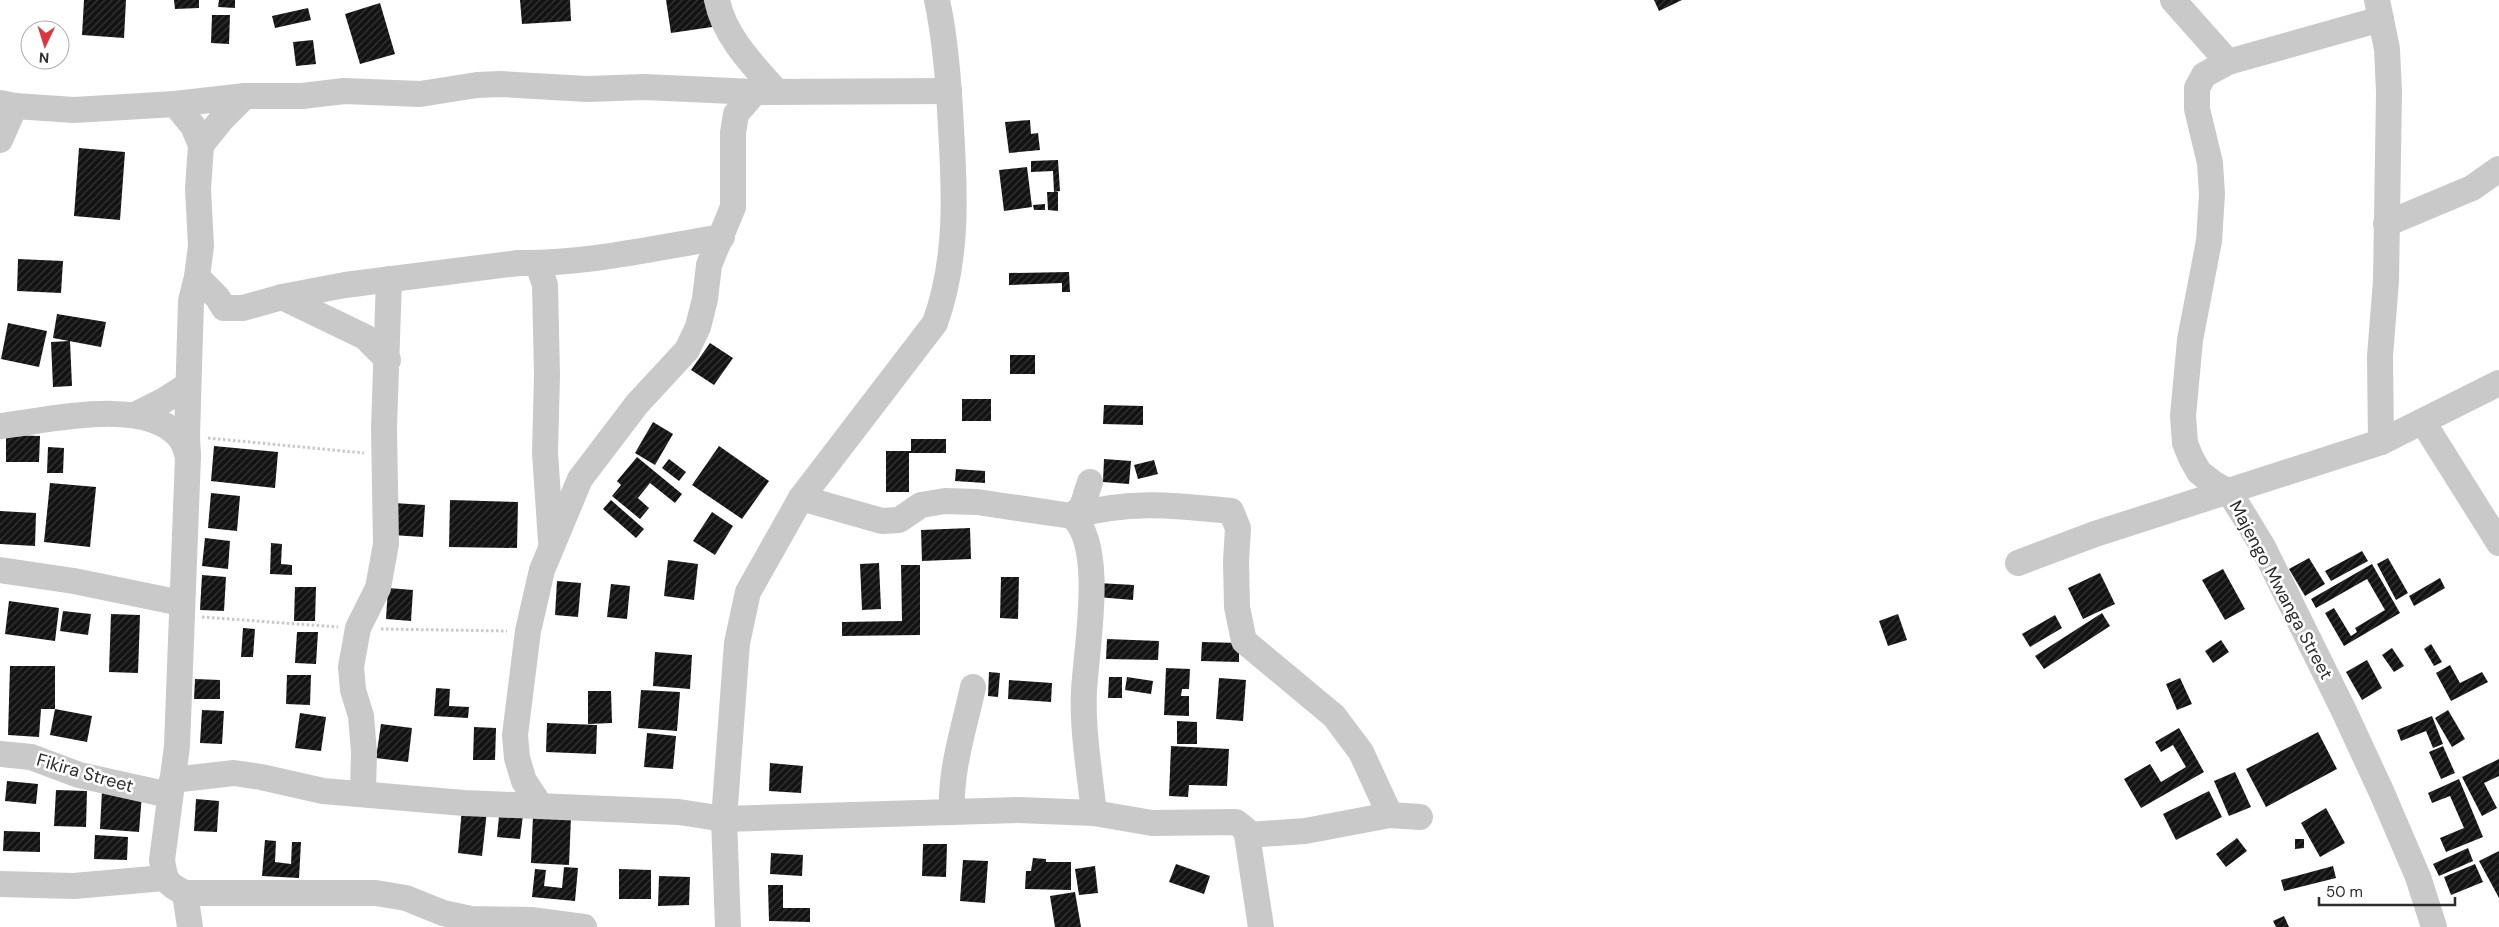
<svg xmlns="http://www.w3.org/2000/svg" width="2499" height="927" font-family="'DM Sans',sans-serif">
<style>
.building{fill:url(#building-hatch)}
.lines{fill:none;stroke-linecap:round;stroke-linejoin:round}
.path{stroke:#c9c9c9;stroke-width:3;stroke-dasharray:2.5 2.5;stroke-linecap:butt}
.minor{stroke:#c9c9c9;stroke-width:26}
.labels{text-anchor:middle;stroke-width:5;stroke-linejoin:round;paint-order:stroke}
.street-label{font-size:18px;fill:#2c2c2c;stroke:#fff}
</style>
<defs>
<pattern id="building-hatch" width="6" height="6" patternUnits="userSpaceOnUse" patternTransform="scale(1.25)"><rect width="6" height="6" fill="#131313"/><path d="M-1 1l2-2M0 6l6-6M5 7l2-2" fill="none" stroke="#363636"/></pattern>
</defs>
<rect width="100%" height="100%" fill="#fff"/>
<!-- building -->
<g class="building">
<polygon points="84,0 126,0 124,38 82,35"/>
<polygon points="174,0 199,0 199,8 175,9"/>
<polygon points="219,0 235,0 235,8 218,7"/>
<polygon points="520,0 570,0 571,21 522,24"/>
<polygon points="666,0 708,0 712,27 671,33"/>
<polygon points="1654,0 1682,0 1659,11"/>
<polygon points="380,3 395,54 360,64 345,14"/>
<polygon points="308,8 311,20 275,28 272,16"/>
<polygon points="212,15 230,15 229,44 211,43"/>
<polygon points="313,40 316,64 296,66 293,42"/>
<polygon points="1030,120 1031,134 1038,133 1040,150 1009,153 1005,122"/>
<polygon points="79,148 125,152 120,220 74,216"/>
<polygon points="1058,160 1060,191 1054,192 1053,171 1031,172 1031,161"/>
<polygon points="1027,167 1032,207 1004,211 999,170"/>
<polygon points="1047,192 1058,192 1058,211 1048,210"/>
<polygon points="1045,204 1045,210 1034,210 1033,205"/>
<polygon points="18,259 63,261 61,293 17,291"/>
<polygon points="1069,272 1070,292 1062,292 1062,283 1009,285 1009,273"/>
<polygon points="57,314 106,322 101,347 53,338"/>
<polygon points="8,323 47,331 39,367 1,359"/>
<polygon points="70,341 72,386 53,387 51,342"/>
<polygon points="710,343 733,358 714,385 691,370"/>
<rect x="1010" y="355" width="25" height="19"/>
<rect x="962" y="399" width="29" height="22"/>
<polygon points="1104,405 1143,406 1143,425 1103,424"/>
<polygon points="653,422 673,434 655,465 635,453"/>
<polygon points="6,435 40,436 39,462 6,462"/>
<polygon points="911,439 946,439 946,453 909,453 909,492 886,492 886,451 911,451"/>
<polygon points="214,446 278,452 275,488 211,481"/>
<polygon points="719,446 769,481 742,519 692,485"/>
<polygon points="48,447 64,448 63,473 47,473"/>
<polygon points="637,457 682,494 675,503 650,483 638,498 631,492 649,508 640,519 612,496 621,485 617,481"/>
<polygon points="669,459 686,472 679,481 662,468"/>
<polygon points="1104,459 1131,461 1129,484 1103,482"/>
<polygon points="1154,460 1158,474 1138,479 1134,465"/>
<polygon points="956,469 985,471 985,483 955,481"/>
<polygon points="50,483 96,487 90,547 44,542"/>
<polygon points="211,493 240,496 237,531 208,528"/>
<polygon points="450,500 518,502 517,548 449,547"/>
<polygon points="611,500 644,529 636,538 603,509"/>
<polygon points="394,503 425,505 423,537 392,535"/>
<polygon points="0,511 36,513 35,546 0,544"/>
<polygon points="712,512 733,526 715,555 693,541"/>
<polygon points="970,528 971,559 922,561 921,530"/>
<polygon points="205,538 230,541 228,569 202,566"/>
<polygon points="271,543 282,544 281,564 292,565 292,575 270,574"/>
<polygon points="2362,551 2368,561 2331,581 2325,571"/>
<polygon points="2309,558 2325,584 2305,596 2289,569"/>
<polygon points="2388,558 2408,593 2396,600 2377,564"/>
<polygon points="668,560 698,564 694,600 664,596"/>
<polygon points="879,563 881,609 862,610 860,564"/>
<polygon points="2372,564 2400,613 2344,646 2325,613 2334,608 2351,636 2357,632 2355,628 2385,610 2367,579 2316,608 2311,599"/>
<polygon points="901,565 920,565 920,635 842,636 842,622 902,621"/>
<polygon points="2223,569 2245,609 2225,620 2202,580"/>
<polygon points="2100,573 2115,604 2083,619 2068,588"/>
<polygon points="202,575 226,577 224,611 200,610"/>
<polygon points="1001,577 1019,577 1018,619 1000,618"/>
<polygon points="2440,578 2445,588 2414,606 2409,596"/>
<polygon points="557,581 581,583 578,617 555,615"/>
<polygon points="1098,583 1134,585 1133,600 1097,597"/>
<polygon points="611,584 630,586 627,619 607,617"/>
<polygon points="295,587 316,587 315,621 294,621"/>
<polygon points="388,588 413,590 411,621 386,619"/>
<polygon points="9,601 59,608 55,641 5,634"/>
<polygon points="63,611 91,614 88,635 60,631"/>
<polygon points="2102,613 2110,626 2044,669 2035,656"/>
<polygon points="111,614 140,615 138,673 109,672"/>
<polygon points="1898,614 1907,640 1888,646 1879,621"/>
<polygon points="2055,615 2062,628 2030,647 2022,634"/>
<polygon points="243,628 255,629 253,657 241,657"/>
<polygon points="297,632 318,632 316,664 295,663"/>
<polygon points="1107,639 1159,641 1158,660 1106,659"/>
<polygon points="2221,640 2229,652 2213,663 2205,651"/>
<polygon points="1202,642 1239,643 1239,662 1201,661"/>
<polygon points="2431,644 2442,662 2434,666 2424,649"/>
<polygon points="2392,648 2404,666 2394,672 2382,655"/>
<polygon points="655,652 692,655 690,689 653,686"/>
<polygon points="2367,660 2382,688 2362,700 2346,672"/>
<polygon points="2450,665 2460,683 2482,672 2488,682 2451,701 2436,673"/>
<polygon points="10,666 55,666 55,709 41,709 39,737 8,735"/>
<polygon points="1166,668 1190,669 1189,689 1182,689 1181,696 1189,696 1189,716 1164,715"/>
<polygon points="989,672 1000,673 998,697 988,696"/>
<polygon points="287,675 311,675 310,705 286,704"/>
<polygon points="1109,677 1122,677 1122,698 1108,698"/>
<polygon points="1127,677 1153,681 1151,694 1125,690"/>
<polygon points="1219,678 1246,680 1243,721 1216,719"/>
<polygon points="2180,678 2192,704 2177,710 2166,684"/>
<polygon points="195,679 220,680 220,699 194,699"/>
<polygon points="1009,680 1052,683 1051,702 1008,699"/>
<polygon points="436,688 450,689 449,706 469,707 468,718 434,716"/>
<polygon points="641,690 680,692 677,731 638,728"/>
<polygon points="588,691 611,691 612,723 588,724"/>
<polygon points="55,709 92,716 87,742 50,735"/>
<polygon points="202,710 224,711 222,744 200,743"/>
<polygon points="2448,710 2465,739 2452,747 2435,718"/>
<polygon points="300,713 326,717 321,751 295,748"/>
<polygon points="2432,716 2443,744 2433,748 2426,731 2401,741 2397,730"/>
<polygon points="1177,721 1197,722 1197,744 1177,744"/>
<polygon points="547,723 597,725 596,754 546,752"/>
<polygon points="381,724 412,728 408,762 376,758"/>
<polygon points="474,727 496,728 495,760 473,760"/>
<polygon points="2179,728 2204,772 2141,808 2124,779 2150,764 2161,782 2186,767 2173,745 2161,752 2155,742"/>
<polygon points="2318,732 2337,769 2266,807 2246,769"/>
<polygon points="647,733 676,736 673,769 644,767"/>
<polygon points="1171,746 1229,749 1227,786 1189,785 1188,797 1169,796"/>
<polygon points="2443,746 2455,773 2441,779 2429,752"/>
<polygon points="2499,759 2499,776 2484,783 2497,808 2482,816 2462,777"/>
<polygon points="770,763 803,766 801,793 769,791"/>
<polygon points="2235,772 2251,807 2229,816 2214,781"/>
<polygon points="2459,779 2483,837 2446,852 2440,838 2464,828 2450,796 2432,803 2428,793"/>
<polygon points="7,781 38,784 36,804 5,801"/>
<polygon points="56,790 87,791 86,827 54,826"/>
<polygon points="102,791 142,794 139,832 100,829"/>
<polygon points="2209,791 2222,817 2176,840 2163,814"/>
<polygon points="196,799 219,801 217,832 194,831"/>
<polygon points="500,805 524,807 520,839 497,837"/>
<polygon points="462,808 487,811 482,856 458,853"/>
<polygon points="2326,808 2345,843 2320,857 2301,823"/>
<polygon points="533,815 571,817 569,865 531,863"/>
<polygon points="4,831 40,832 40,852 3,851"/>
<polygon points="95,835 128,837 127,860 94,859"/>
<polygon points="2237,838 2247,851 2226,867 2216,854"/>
<polygon points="2295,839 2304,839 2304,848 2295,849"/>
<polygon points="265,840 276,841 275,862 291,864 292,842 301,842 299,878 262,876"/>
<polygon points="923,844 947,844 946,877 922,876"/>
<polygon points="2468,848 2473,861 2439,876 2433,864"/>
<polygon points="2499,851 2499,898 2479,861"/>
<polygon points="771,853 803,855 802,876 770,874"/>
<polygon points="1033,858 1046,859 1046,862 1071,862 1071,890 1025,889 1026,871 1031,871"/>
<polygon points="963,860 988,861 985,903 960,901"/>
<polygon points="1176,864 1210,876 1204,894 1169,882"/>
<polygon points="2475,864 2483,882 2451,895 2444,877"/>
<polygon points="1095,866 1098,893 1079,895 1075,869"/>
<polygon points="2333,866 2336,878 2284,891 2281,880"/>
<polygon points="564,867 578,868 575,901 532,897 535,869 546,870 544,886 562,888"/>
<polygon points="619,869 651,870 651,899 619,899"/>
<polygon points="659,876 690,877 689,905 658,906"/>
<polygon points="768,885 783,885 783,908 810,908 810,922 769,921"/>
<polygon points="1075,892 1081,927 1055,927 1050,896"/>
<polygon points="2284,916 2289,927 2276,927 2273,921"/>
</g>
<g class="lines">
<!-- path -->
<g class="path">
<polyline points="208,438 364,453"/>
<polyline points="202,617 338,627"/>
<polyline points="381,629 507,631"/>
</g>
<!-- minor -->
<g class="minor">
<path d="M717,0c7,36 36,65 60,92"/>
<polyline points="2173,0 2228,62"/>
<polyline points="2377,0 2387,49 2389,92 2386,281 2380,356 2381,442"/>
<polyline points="2381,19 2228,62 2204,75 2197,88 2197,109 2210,163 2212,194 2209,241 2190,340 2183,416 2185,443 2191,458 2199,472 2213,483 2229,492 2243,514 2263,547 2344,711 2382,793 2418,877 2434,927"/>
<polyline points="0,103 15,106 74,110 175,104 245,96 302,96 344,91 420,94 477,85 501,84 587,89 644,87 755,92 949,91"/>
<path d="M175,104l18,22 8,19 -3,44 3,57 -4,31 -6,24 -4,135 1,20 -11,290 -15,114c3,20 4,24 23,33l5,34"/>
<polyline points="0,140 15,106"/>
<polyline points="201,145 222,119 245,96"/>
<polyline points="2386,224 2472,188 2499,169"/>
<polyline points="538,264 545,285 547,375 545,453 551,541"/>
<path d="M197,277l20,20 7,11h19l39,-11 63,-12 173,-22c68,1 136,-15 204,-26"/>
<polyline points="282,297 365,337 388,360"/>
<polyline points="135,415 163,401 188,385"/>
<polyline points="2423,422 2499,543"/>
<path d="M0,426c46,-5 149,-31 181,13 3,4 5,12 7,17"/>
<path d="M801,498l81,23 17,-1 22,-15 24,-4 32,1 95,14c34,29 14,133 12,175 -2,38 6,84 10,122"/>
<path d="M1072,516c58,-16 100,-11 159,-5l7,17 -2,33 1,46 7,34 90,75 27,36 29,63"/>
<polyline points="1072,516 1082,507 1090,482"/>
<polyline points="2018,563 2095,534 2381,442 2499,383"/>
<polyline points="0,570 74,581 181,603"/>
<polyline points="0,754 31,757 79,775 169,795"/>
<polyline points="172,780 234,773 261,777 323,791 464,803 679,812 724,819 1018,810 1094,813 1152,823 1236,822 1245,829 1247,835 1261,927"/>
<polyline points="363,793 364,752 361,716 353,690 351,667 358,628 378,588 386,544 384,428 389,279"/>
<polyline points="540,805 524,781 517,758 515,735 528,631 542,570 580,479 637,404 687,350 698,327 705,299 709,265 733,207 733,133 736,114 755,92"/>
<path d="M952,812c-2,-43 12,-83 21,-125"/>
<polyline points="1247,835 1305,831 1390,815 1420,817"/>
<polyline points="0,884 74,886 164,878"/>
<polyline points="185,893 376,893 406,898 443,913 471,919 531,920 584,927"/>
<path d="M728,927l-4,-108 13,-176 11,-51 53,-94 134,-175c23,-64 20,-129 16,-195 -2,-43 -5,-86 -14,-128"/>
</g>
</g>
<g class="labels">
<!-- street labels -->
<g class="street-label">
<text transform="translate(2281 590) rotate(62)" y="6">Majengo Mwanga Street</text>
<text transform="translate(85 773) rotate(16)" y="6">Fikira Street</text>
</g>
</g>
<!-- north arrow -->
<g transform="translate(45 45) rotate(184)"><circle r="24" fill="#ffffff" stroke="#ababab"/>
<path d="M0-4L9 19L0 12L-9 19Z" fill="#db363d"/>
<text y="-8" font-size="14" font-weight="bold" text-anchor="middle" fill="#2c2c2c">N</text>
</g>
<!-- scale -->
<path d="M2319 897v8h136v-8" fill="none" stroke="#2c2c2c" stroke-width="2.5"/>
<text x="2326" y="897" font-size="15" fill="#2c2c2c" stroke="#ffffff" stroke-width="4" paint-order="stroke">50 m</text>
</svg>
